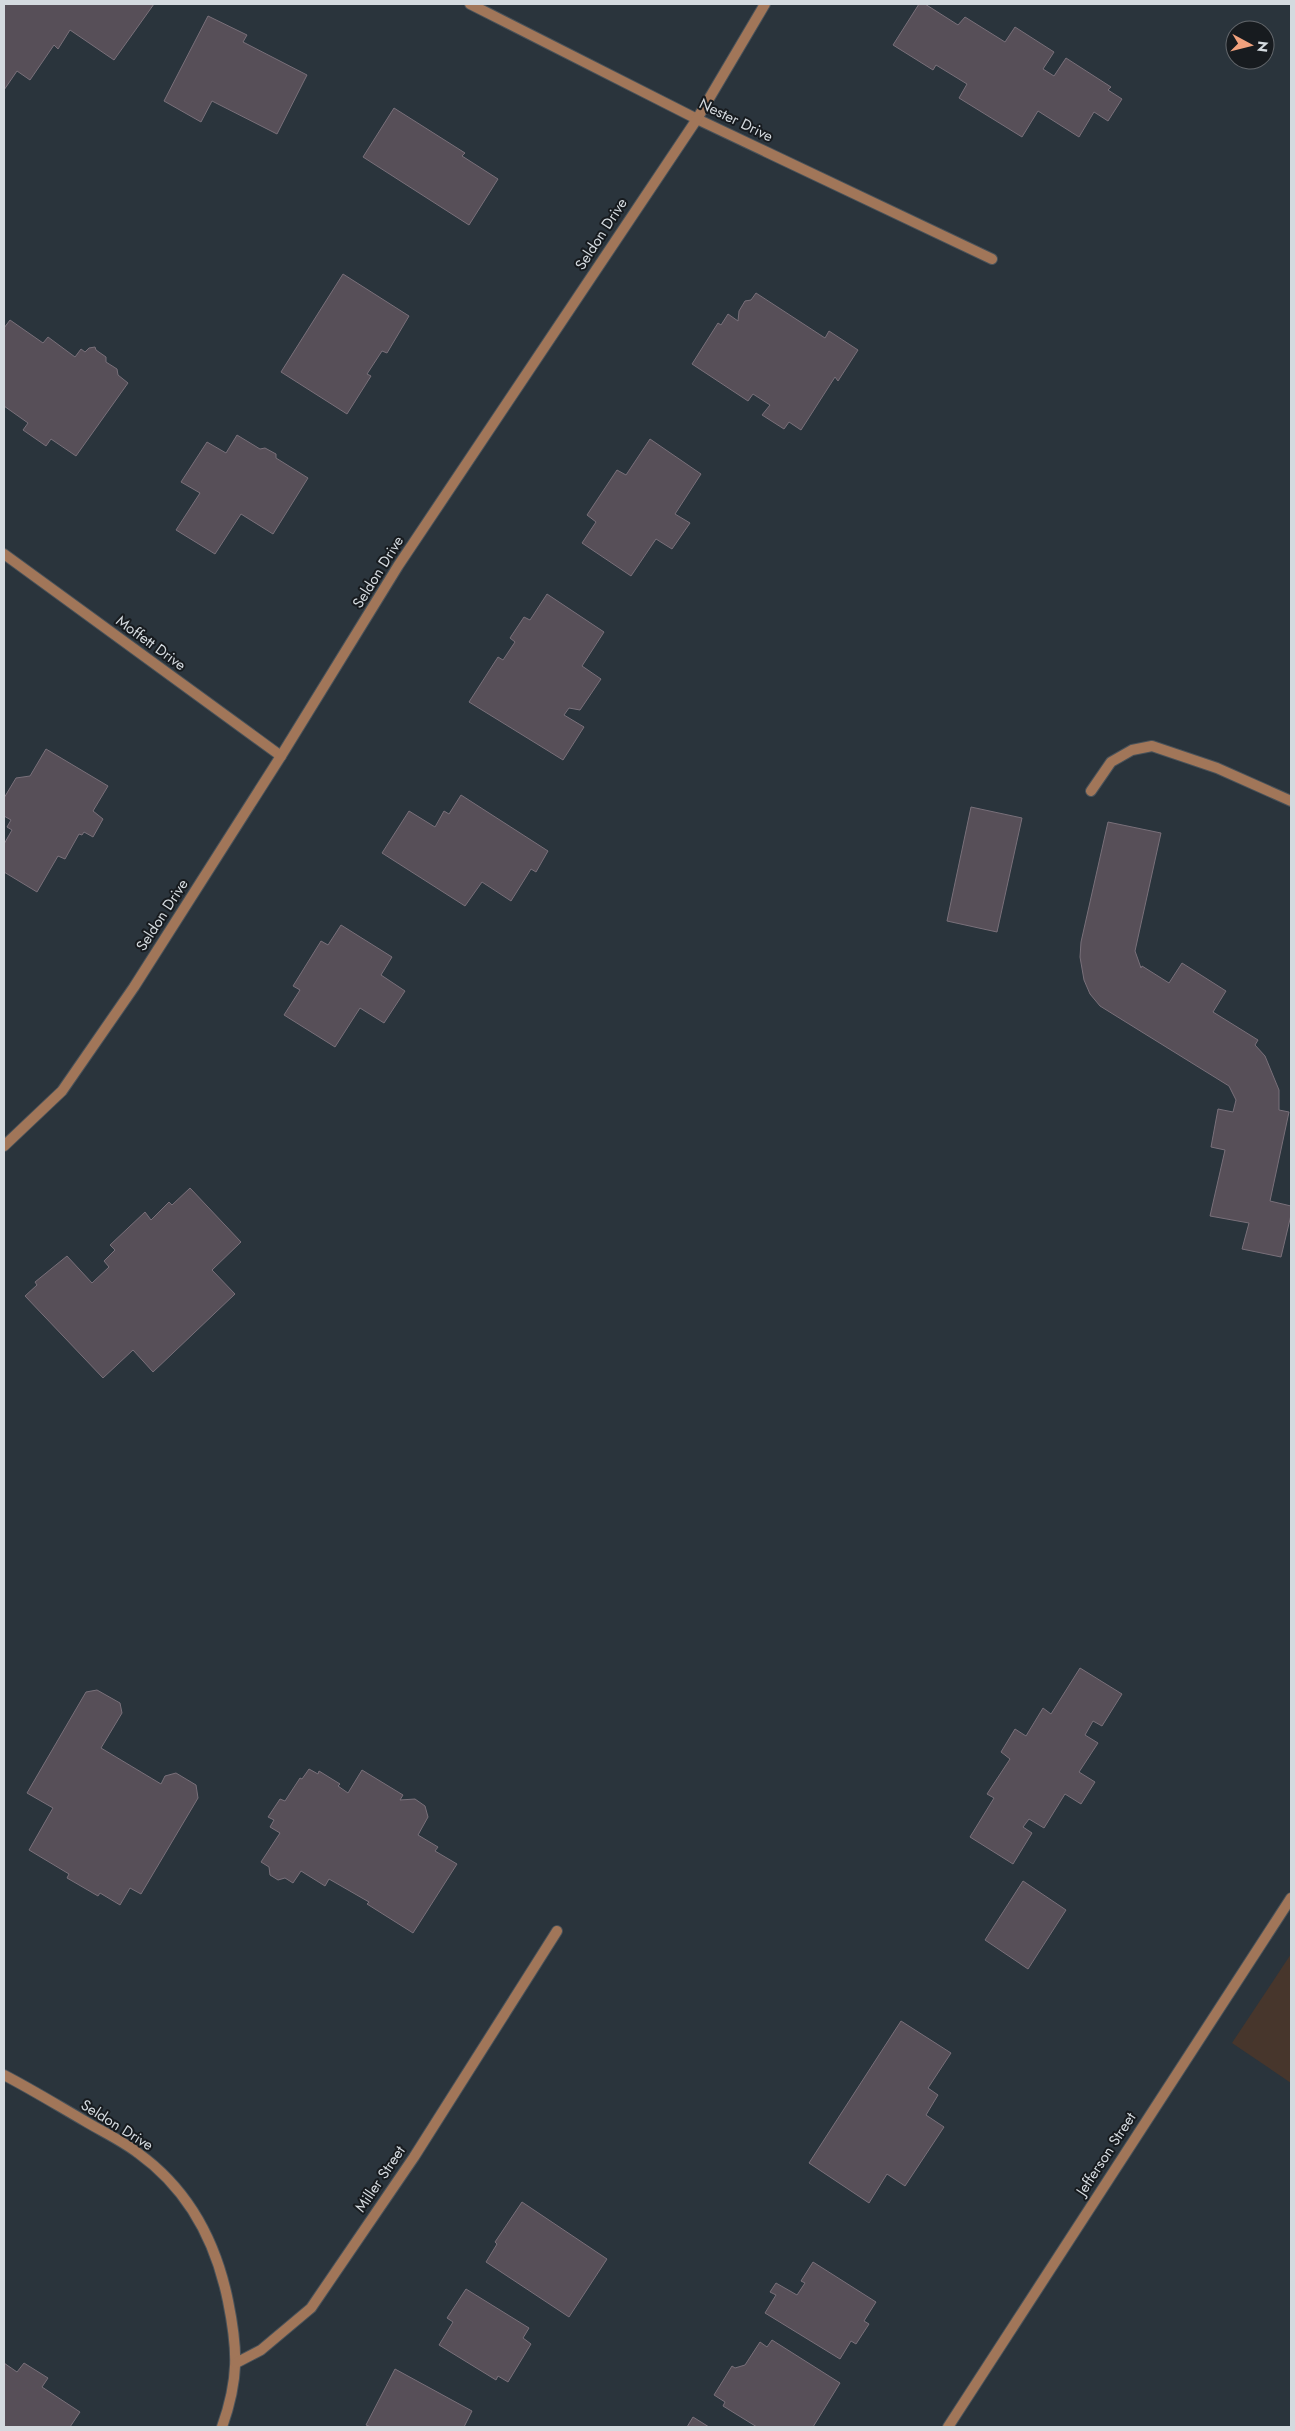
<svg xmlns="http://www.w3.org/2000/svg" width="1295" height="2431" font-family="Jost,sans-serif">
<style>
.education{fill:#47362c}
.building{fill:#574f58;stroke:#79707a}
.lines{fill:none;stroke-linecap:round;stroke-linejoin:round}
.service-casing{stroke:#495259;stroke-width:12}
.minor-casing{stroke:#495259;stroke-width:12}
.service{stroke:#a17659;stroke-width:10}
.minor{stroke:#a17659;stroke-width:10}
.labels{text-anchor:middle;stroke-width:4;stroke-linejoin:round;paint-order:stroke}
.street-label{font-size:15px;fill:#d4dadf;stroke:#171b1f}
</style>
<rect width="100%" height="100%" fill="#2a343c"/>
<!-- education -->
<polygon class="education" points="1291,1954 1291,2083 1232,2043"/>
<!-- building -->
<g class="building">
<polygon points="4,4 154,4 114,60 70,30 58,49 54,45 30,80 17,71 4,90"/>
<polygon points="919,4 925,4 958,25 965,17 1005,42 1015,27 1054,52 1043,69 1054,76 1066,58 1111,87 1108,90 1122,99 1108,121 1094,112 1079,137 1038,111 1022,137 959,98 967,84 936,65 933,70 893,45"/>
<polygon points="208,16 247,35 243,42 307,75 277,134 212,101 201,122 164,101"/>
<polygon points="394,108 465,153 462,156 498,179 469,225 363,157"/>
<polygon points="343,274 409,316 387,353 382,351 367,374 371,376 347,414 281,372"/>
<polygon points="756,293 825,338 829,331 858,350 838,381 835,377 801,430 789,422 784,429 762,415 770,405 753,394 748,401 692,364 718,323 721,325 728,314 738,321 739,311 745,301 751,300"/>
<polygon points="10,320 43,343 48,337 75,357 81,349 85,352 89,348 95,347 96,350 106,357 106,362 117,369 118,375 128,383 76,456 51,439 46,446 23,430 28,423 4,406 4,328"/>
<polygon points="237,435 260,449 265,448 276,454 276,458 308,478 273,534 241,514 215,554 176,530 200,493 181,482 207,442 226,453"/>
<polygon points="650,439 701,474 675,514 690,523 672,549 656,539 631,576 582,543 596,522 587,515 617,470 626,475"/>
<polygon points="547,594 604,632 582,666 601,679 580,710 569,708 564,715 584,727 563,760 469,702 498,657 503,660 515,642 510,638 524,617 530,620"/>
<polygon points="46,749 108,786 93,811 103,819 93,837 84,832 82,835 79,834 65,859 58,856 37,892 4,872 4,844 12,830 7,827 11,820 4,816 4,798 16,778 30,776"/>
<polygon points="461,795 548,851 536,872 531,869 511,901 482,882 465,906 382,853 409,811 435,827 444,811 449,814"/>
<polygon points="971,807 1022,818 997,932 947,921"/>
<polygon points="1108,822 1161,833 1135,951 1141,968 1142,966 1169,983 1182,963 1226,991 1213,1012 1258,1040 1255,1045 1265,1056 1279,1090 1279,1110 1289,1112 1270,1201 1291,1206 1291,1215 1281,1257 1242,1249 1249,1223 1210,1216 1225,1150 1211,1147 1218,1109 1233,1112 1236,1100 1229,1086 1100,1006 1090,994 1084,980 1080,957 1081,942"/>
<polygon points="341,925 392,957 381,975 405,991 384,1023 360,1008 335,1047 284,1015 300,990 293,986 321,941 328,945"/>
<polygon points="190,1188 241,1242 212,1270 235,1294 153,1372 133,1350 103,1378 25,1296 37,1285 35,1282 67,1256 92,1283 109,1267 104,1261 115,1250 110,1245 145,1212 151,1220 169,1202 172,1205"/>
<polygon points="1080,1668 1122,1694 1102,1726 1093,1721 1085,1735 1098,1743 1079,1772 1095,1782 1081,1804 1065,1794 1044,1828 1029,1819 1023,1827 1032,1833 1013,1864 970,1837 994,1798 987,1794 1010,1759 1001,1752 1015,1729 1026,1736 1043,1708 1051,1714"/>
<polygon points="97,1690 120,1703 122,1713 101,1748 161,1784 165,1776 176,1773 196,1785 198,1798 141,1894 130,1888 120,1905 100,1893 98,1896 67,1878 69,1874 29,1850 53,1808 27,1793 86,1692"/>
<polygon points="309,1769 318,1774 319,1771 340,1784 338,1786 348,1793 362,1770 403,1795 400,1800 415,1799 425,1806 428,1817 418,1835 438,1847 435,1851 457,1864 413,1933 367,1904 369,1902 329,1879 325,1886 301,1871 293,1883 285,1878 278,1880 270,1875 269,1867 261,1862 280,1833 270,1827 274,1820 268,1817 280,1799 285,1801 300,1778 302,1779"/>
<polygon points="1023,1881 1066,1910 1028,1969 985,1940"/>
<polygon points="901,2021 951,2053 928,2088 938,2095 926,2115 944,2127 905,2186 887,2174 869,2203 809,2163"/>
<polygon points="522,2202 607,2259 569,2317 486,2262 497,2244 495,2242"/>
<polygon points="813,2262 876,2302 864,2321 869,2324 856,2344 851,2341 840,2359 765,2313 776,2295 770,2292 776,2283 797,2295 805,2283 801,2281"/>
<polygon points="466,2289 529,2328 523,2338 531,2344 508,2382 498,2376 496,2380 439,2345 453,2322 447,2318"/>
<polygon points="772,2340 840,2383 813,2427 757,2427 723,2406 725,2402 714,2395 732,2366 735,2368 745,2365 760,2342 767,2347"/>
<polygon points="4,2363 17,2372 24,2363 48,2378 42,2387 80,2412 70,2427 4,2427"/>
<polygon points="395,2369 472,2411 464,2427 371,2427 366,2425"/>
<polygon points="693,2417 709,2427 687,2427"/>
</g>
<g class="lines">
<!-- service casing -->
<g class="service-casing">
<polyline id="service" points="1091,791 1111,762 1132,750 1152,746 1217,768 1291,801"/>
</g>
<!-- minor casing -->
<g class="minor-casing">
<g id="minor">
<polyline points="470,4 697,119 992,259"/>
<polyline points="4,554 281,756"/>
<polyline points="4,1146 62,1091 134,987 281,756 398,566 697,119 765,4"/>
<path d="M4,2075c27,14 53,30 79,45 18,11 38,20 55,33 50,36 78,89 90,148 10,49 11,78 -6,126"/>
<polyline points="236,2363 261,2350 311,2308 414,2157 557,1931"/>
<polyline points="948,2427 1291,1898"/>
</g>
</g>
<!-- service -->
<use href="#service" class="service"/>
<!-- minor -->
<use href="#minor" class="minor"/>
</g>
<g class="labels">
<!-- street labels -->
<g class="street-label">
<text transform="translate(736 120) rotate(26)" y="5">Nester Drive</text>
<text transform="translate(601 234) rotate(-57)" y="5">Seldon Drive</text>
<text transform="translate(378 572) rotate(-58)" y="5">Seldon Drive</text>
<text transform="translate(151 643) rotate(36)" y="5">Moffett Drive</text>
<text transform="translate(162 915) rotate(-57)" y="5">Seldon Drive</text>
<text transform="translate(117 2125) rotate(32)" y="5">Seldon Drive</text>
<text transform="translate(1106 2154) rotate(-57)" y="5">Jefferson Street</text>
<text transform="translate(380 2179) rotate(-56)" y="5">Miller Street</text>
</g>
</g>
<!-- border -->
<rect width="1295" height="2431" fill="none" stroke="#d4dadf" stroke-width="10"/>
<!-- north arrow -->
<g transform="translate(1250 45) rotate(97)"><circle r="24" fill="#171b1f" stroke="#63676c"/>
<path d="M0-4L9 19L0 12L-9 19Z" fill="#f1a17d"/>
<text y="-8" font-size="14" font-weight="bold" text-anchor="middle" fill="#d4dadf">N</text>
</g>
</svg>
